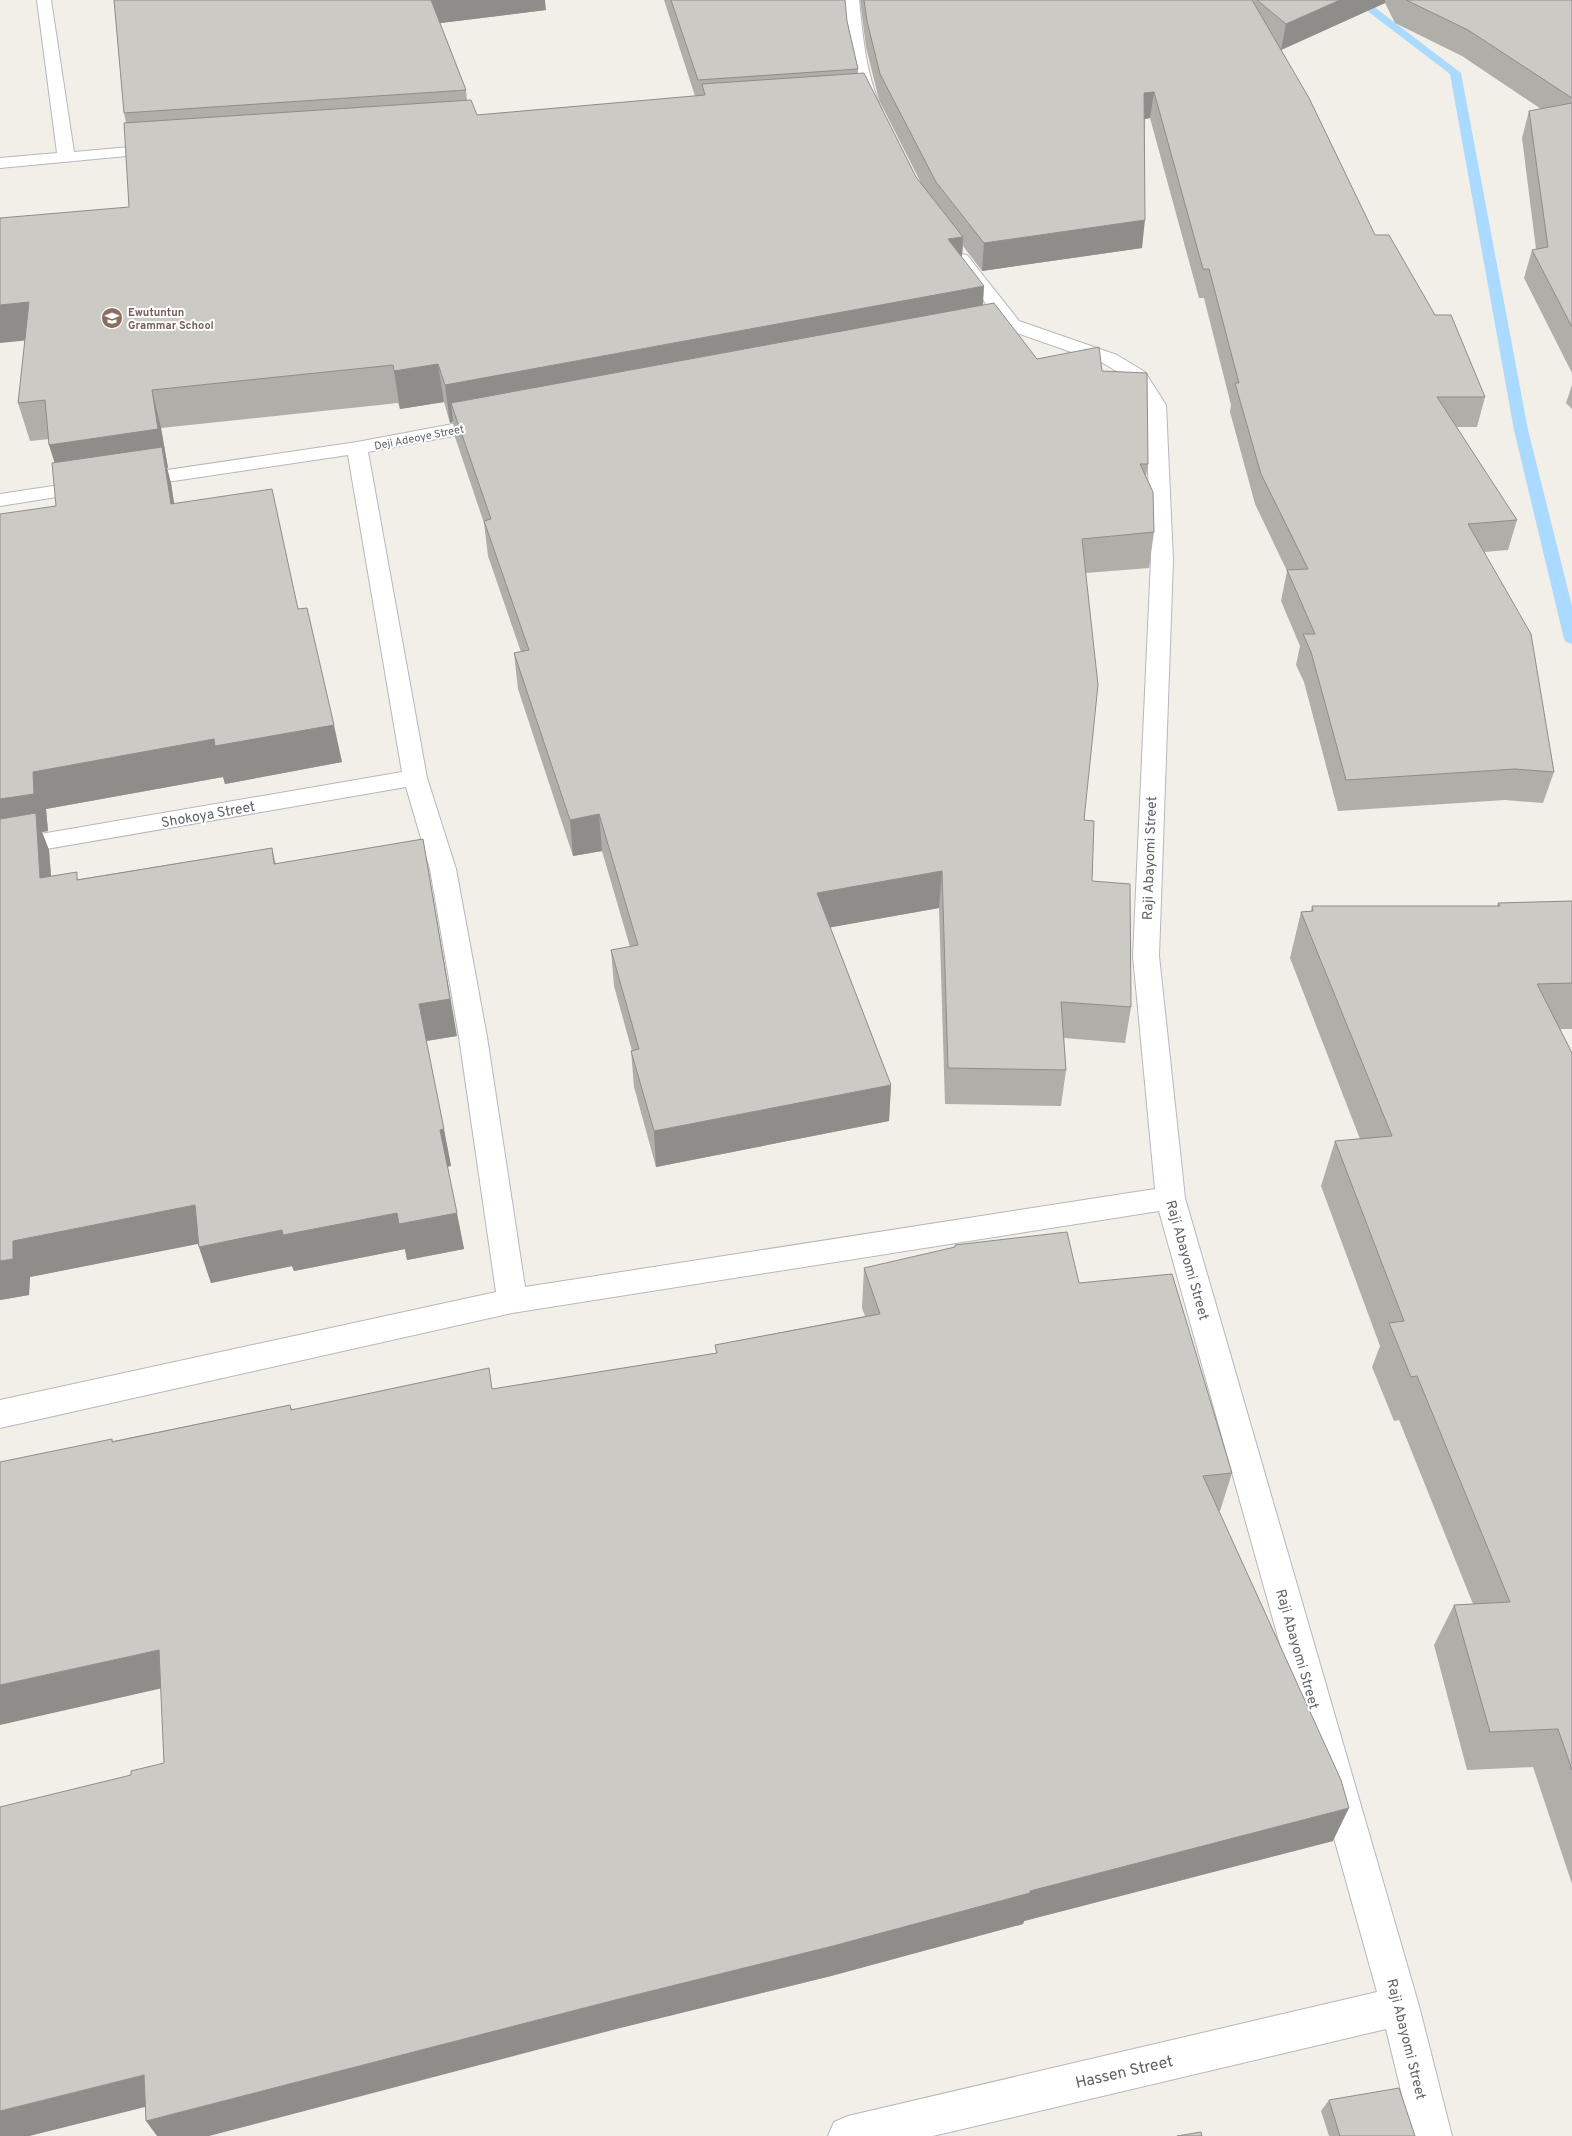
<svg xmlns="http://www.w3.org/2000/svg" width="1572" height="2136" font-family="Overpass,sans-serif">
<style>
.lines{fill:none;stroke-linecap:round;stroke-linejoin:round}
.stream{fill:#aadaff;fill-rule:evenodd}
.minor-casing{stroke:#b5b8bc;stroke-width:2}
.minor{fill:#fff;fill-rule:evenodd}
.wall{fill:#afaea9}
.shaded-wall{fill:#8f8d8a}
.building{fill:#cccac5;stroke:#8f8d8a}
.labels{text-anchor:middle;stroke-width:4;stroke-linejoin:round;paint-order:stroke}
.far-education-label{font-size:11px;font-weight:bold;fill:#785e54;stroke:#fff;text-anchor:start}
.far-street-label{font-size:11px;fill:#5f6368;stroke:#fff}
.street-label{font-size:14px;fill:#5f6368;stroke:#fff}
.near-street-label{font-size:16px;fill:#5f6368;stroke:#fff}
</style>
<rect width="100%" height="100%" fill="#f1efe8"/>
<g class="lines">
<!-- stream -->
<polygon class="stream" points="1353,0 1365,0 1461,73 1528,430 1572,606 1572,644 1566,642 1564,639 1514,430 1450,74"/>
<!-- minor casing -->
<g class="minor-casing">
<g id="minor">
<polygon points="37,0 51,0 74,152 163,144 169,146 171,149 169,152 0,168 0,158 57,153"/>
<path d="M845,0h14c4,38 7,75 23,110l-2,3h-12c-21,-31 -21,-77 -23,-113z"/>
<polygon points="961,254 967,255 1019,321 1117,355 1145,372 1166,405 1173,560 1159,956 1185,1198 1419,2006 1452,2136 1412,2136 1386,2029 933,2136 828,2136 834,2122 848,2116 1377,1992 1159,1211 512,1313 0,1428 0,1400 496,1292 459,1037 430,869 406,787 0,857 0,841 402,772 348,455 133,487 126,485 123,481 126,477 133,475 357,442 490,417 497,419 500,423 497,427 490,429 368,452 427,778 456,869 487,1037 525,1287 1155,1189 1133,956 1151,560 1146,405 1131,380 1103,363 1011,331 974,338 967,336 965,332 967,328 1000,322 952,259 955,255"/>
<polygon points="93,480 100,482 103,486 100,490 0,506 0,494"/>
</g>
</g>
<!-- minor -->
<use href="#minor" class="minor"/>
</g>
<!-- wall -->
<g class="wall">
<polygon points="114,0 546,10 440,23 466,90 467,100 477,115 695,96 664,0 845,0 847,21 858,69 858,74 916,177 921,183 879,100 866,47 860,0 1572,0 1572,373 1524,278 1532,250 1536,249 1522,138 1529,111 1541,109 1462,56 1395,23 1385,3 1281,50 1375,235 1435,315 1485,397 1477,427 1456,427 1517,520 1508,550 1484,552 1554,772 1543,803 1505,800 1338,811 1304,682 1296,665 1300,646 1281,601 1287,571 1255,504 1230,412 1231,405 1204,298 1199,298 1150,118 1145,119 1142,248 982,271 963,246 962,257 983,305 1037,359 1102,371 1148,464 1146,477 1154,532 1149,568 1086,573 1084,820 1092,881 1131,1007 1125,1043 1064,1038 1066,1070 1061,1106 945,1104 939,908 830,927 891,1085 889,1121 656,1167 634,1087 631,1051 632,1051 614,986 611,950 630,947 602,851 573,856 518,689 514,653 521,652 488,556 484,523 455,437 453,422 450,423 444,402 400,409 398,403 161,428 168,468 167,468 171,483 174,504 298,609 342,762 225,784 223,777 46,809 48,831 42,832 49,850 51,876 80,879 272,848 276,864 457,1036 426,1041 451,1166 447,1166 464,1249 407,1260 405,1249 294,1271 292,1266 211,1283 199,1247 198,1243 30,1277 29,1295 0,1300 56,506 55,462 49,445 49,439 30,441 18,403 25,341 129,207 126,123 124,113"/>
<polygon points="1572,385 1572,409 1566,403"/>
<polygon points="1572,901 1572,1029 1560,1029 1572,1053 1572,1884 1533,1767 1467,1770 1434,1645 1454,1605 1473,1604 1399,1420 1394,1421 1372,1367 1380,1346 1321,1186 1335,1141 1360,1139 1290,958 1301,912 1311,911 1312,906 1497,906 1498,903"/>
<polygon points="864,1268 1079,1283 1232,1473 1220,1511 1219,1511 1333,1841 1024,1921 1023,1924 831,1976 624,2027 145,2107 29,2136 0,2136 131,1775 164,1763 161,1689 112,1439 113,1441 290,1405 292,1409 493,1389 716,1353 715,1345 865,1316 862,1308"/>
<polygon points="1329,2100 1415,2136 1329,2136 1321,2111"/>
</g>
<!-- shaded-wall -->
<g class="shaded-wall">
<polygon points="430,0 545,0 546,10 433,24"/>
<polygon points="1340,0 1385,0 1385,3 1281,50 1286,24"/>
<polygon points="1154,92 1150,118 1141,120 1144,93"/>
<polygon points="1145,220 1142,248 982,271 984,243"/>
<polygon points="963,237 961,274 948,239"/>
<polygon points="984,286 982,324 451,403 453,422 450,423 445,385"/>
<polygon points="29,302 40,339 0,343 0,305"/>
<polygon points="438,364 444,402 400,409 394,371"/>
<polygon points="152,390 161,428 168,468 167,468 171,483 180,541 61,483 49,445"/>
<polygon points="334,725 342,762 225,784 223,777 46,809 48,831 42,832 49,850 54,915 0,839 0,799 33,772 214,739"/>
<polygon points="599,814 602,851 573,856 570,820"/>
<polygon points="423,839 457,1036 426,1041 419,1004"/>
<polygon points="942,871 939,908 816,930 817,893"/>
<polygon points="891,1085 889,1121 656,1167 654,1131"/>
<polygon points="444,1129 451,1166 447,1167 440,1130"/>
<polygon points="195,1205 208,1242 30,1277 29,1295 0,1300 0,1261 13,1241"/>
<polygon points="397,1213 457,1213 464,1249 407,1260 405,1249 294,1271 292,1266 211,1283 199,1247 282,1230"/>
<polygon points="159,1650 176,1685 0,1725 0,1685"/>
<polygon points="1349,1808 1333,1841 1024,1921 1023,1924 831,1976 624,2027 209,2136 157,2136 146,2121 1030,1891"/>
<polygon points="144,2075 164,2102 29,2136 0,2136 0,2111"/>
</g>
<!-- building -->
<g class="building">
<polygon points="114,0 431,0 466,90 124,113"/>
<polygon points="671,0 845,0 847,21 858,69 698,80"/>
<polygon points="864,0 1252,0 1309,98 1375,235 1389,235 1435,315 1451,315 1485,397 1437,397 1517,520 1468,524 1531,634 1554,772 1515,769 1346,780 1311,652 1303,634 1315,634 1287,570 1308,569 1261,474 1235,383 1239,383 1209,269 1203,269 1154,92 1144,93 1145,220 984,243 936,182 880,74 867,21"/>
<polygon points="1257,0 1340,0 1286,24"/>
<polygon points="1406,0 1572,0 1572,98 1468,30"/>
<polygon points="864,73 916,177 963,237 948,239 984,286 445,385 438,364 394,371 393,365 152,390 158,429 49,445 45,400 18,403 29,302 0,305 0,218 129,207 124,123 471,100 477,115 705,95 702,84"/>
<polygon points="1572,103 1572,327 1532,250 1548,247 1529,111"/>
<polygon points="994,303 1037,359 1099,347 1102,371 1147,373 1148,464 1140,464 1153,492 1154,532 1082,539 1098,685 1084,820 1094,821 1092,881 1130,884 1131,1007 1061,1002 1066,1070 948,1068 942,871 817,893 891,1085 654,1131 631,1051 639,1049 611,950 638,945 599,814 570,820 514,653 529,650 484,521 491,519 451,403"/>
<polygon points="162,447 171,504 272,489 298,609 307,608 334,725 215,746 214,739 33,772 34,794 0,799 0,514 56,506 52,463"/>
<polygon points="36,813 40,878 77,872 77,880 272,848 274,864 423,839 450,999 419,1004 444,1129 440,1130 457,1213 399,1224 397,1213 283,1235 282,1230 199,1247 195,1205 13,1241 13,1259 0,1261 0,819"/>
<polygon points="1572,901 1572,983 1537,984 1572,1053 1572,1770 1558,1729 1490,1732 1454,1605 1510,1602 1417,1376 1411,1377 1389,1323 1404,1321 1335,1141 1392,1136 1301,912 1313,911 1312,906 1500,906 1498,903"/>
<polygon points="1067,1232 1079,1283 1172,1274 1232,1473 1203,1476 1341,1780 1349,1808 1030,1891 1030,1893 833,1946 619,1999 146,2121 144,2075 0,2111 0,1807 131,1775 131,1771 164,1763 159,1650 0,1685 0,1462 112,1439 112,1442 290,1405 291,1410 489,1368 492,1389 717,1353 715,1345 880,1314 864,1268 955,1247 955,1245"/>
<polygon points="1399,2088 1415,2136 1340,2136 1329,2100"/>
<polygon points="1201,2132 1202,2136 1177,2136"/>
</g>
<!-- icons -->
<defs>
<g id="school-disc" transform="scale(1.125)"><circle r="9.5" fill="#8d6e63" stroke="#fff"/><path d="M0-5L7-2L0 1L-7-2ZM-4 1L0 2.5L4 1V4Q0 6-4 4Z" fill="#fff"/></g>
</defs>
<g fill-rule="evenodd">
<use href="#school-disc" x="112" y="318"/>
</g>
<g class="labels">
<!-- far-education labels -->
<g class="far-education-label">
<text x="128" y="316">Ewutuntun<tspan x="128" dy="13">Grammar School</tspan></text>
</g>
<!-- far-street labels -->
<g class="far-street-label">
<text transform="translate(419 437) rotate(-11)" y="4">Deji Adeoye Street</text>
</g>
<!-- street labels -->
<g class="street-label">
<text transform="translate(208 814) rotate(-10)" y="5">Shokoya Street</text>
<text transform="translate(1149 858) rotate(-88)" y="5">Raji Abayomi Street</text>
<text transform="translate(1188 1260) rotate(74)" y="5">Raji Abayomi Street</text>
<text transform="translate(1298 1649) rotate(74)" y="5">Raji Abayomi Street</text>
<text transform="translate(1407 2039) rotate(76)" y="5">Raji Abayomi Street</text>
</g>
<!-- near-street labels -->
<g class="near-street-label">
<text transform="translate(1124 2071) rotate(-13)" y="6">Hassen Street</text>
</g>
</g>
</svg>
